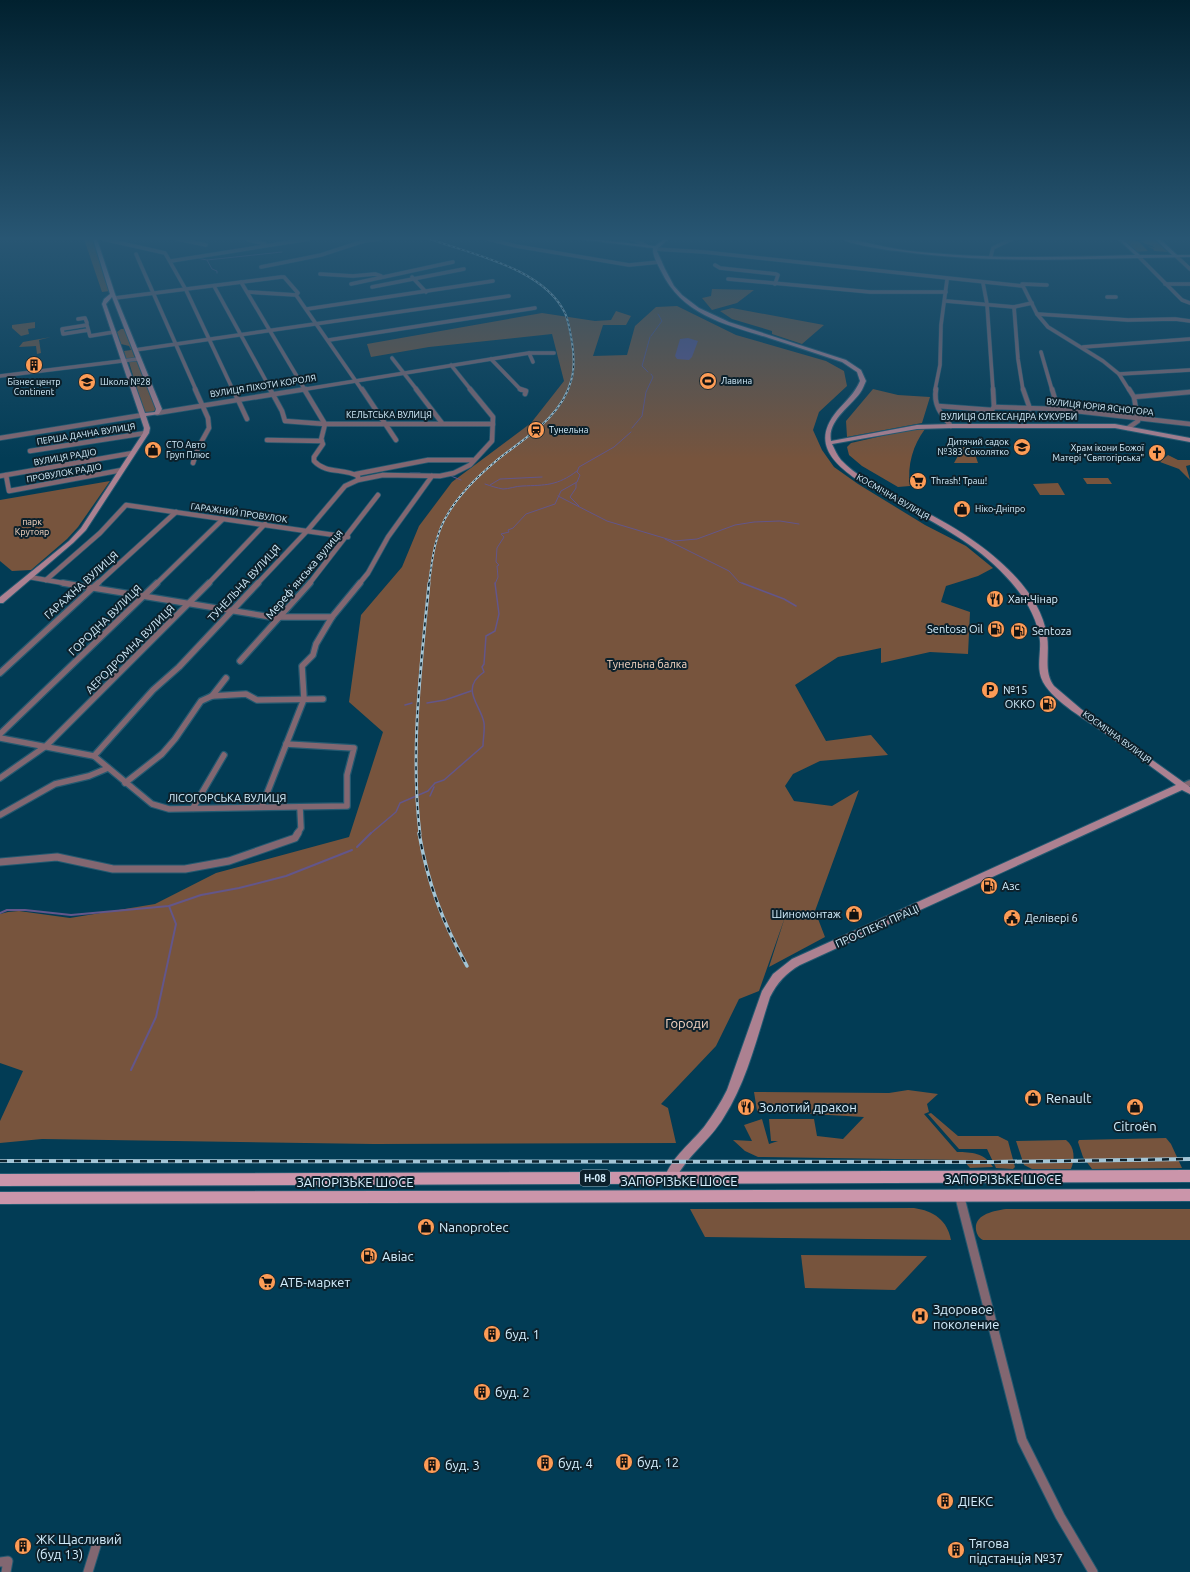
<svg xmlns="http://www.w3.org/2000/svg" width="1190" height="1572" font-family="Ubuntu,sans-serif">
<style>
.green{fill:#77543d}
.water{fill:#63568a}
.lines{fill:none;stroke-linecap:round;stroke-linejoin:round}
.stream-far2{stroke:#63568a;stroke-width:1}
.stream-far1{stroke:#63568a;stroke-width:1.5}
.stream{stroke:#63568a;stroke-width:2}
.street-far4-casing{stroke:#245970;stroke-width:4.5}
.street-far3-casing{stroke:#245970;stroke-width:6}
.street-far2-casing{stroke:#245970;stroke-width:8}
.street-far1-casing{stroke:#245970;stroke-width:9}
.street-casing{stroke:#245970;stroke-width:11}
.secondary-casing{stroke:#245970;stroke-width:2}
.primary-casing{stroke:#245970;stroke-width:2}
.street-far4{stroke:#826771;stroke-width:3.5}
.street-far3{stroke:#826771;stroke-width:4.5}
.street-far2{stroke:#826771;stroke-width:5.5}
.street-far1{stroke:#826771;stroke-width:7}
.street{stroke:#826771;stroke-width:9}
.secondary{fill:#ac8191;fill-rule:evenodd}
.primary{fill:#cb95aa;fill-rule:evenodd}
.rail-far3-casing{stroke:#a3c5d6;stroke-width:2}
.rail-far2-casing{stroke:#a3c5d6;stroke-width:3}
.rail-far1-casing{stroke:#a3c5d6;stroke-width:3.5}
.rail-casing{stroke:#a3c5d6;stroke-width:4}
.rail-far3{stroke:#0c212c;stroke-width:1;stroke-dasharray:2.5;stroke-linecap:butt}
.rail-far2{stroke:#0c212c;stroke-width:1.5;stroke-dasharray:4;stroke-linecap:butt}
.rail-far1{stroke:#0c212c;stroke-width:2;stroke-dasharray:5.5;stroke-linecap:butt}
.rail{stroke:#0c212c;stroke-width:2.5;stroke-dasharray:7;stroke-linecap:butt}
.labels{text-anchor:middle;stroke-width:4;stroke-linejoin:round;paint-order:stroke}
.far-poi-label{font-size:9px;fill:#d5effe;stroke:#0c212c;text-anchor:start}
.far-street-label{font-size:9px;fill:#d5effe;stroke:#0c212c}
.far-park-label{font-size:9px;fill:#f6d6c2;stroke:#0c212c}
.shield{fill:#0c212c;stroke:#99b1bf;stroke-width:1}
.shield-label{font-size:10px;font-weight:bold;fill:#d5effe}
.street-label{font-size:11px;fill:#d5effe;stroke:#0c212c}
.poi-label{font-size:11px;fill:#d5effe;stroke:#0c212c;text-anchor:start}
.park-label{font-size:11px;fill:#f6d6c2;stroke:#0c212c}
.near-park-label{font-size:13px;fill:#f6d6c2;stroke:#0c212c}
.near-poi-label{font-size:13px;fill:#d5effe;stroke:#0c212c;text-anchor:start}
.near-street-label{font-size:13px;fill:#d5effe;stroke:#0c212c}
</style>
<rect width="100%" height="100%" fill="#023c55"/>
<!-- green -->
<g class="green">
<polygon points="84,239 93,239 110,291 102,292"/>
<polygon points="1122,239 1138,241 1148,251 1136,252 1129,246 1131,242 1129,245"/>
<path d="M1143,239h11l14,13 -14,-1 -1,-2 -6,-3 8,2c-4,-4 -10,-3 -14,-7h3z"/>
<polygon points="712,289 754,290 737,303 712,310 702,298 711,296"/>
<polygon points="677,306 736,335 826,361 844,371 847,386 819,412 813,430 822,450 834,467 858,484 925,525 966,546 993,568 978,576 946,586 941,602 970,612 968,654 930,652 881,663 881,648 838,657 795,685 826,741 871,735 888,755 820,761 793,774 785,786 794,801 832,806 859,790 815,911 825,937 769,967 785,917 759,991 739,999 716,1046 661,1104 668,1108 676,1143 374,1144 42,1139 0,1143 0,1121 23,1071 0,1063 0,914 8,912 19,911 70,918 155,904 216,873 349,837 383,732 349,702 361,615 402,567 419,526 452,482 531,423 564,381 552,334 429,347 371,357 367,344 542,313 595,321 611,320 616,311 631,316 626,325 603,325 593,356 627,355 635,326 656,307"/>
<polygon points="732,308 824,325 802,344 772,334 772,331 732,319 720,311"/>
<polygon points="35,322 35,328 28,329 29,334 21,336 12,328 12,325"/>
<polygon points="121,329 125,329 135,359 126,358 124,351 131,350 129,346 121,344 117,332"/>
<polygon points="51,337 39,340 41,353 37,354 36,346 19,347 23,342"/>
<polygon points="135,361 138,361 156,409 153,412 144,412 129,362"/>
<polygon points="873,389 898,395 930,397 922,423 847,437 846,421"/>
<path d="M912,429h13c-12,16 -18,36 -15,57l-12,1 -36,-21 -13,-11 -2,-8 4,-4z"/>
<polygon points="963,447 973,448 978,463 954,463"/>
<polygon points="1168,455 1178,460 1190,460 1190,465 1186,466 1190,480 1179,469 1160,462"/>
<polygon points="1083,478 1108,478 1112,484 1087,484"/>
<polygon points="110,481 78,527 67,539 31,570 12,571 0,561 0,500"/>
<polygon points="1058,483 1065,495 1040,495 1033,484"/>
<path d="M908,1090l30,4 -11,10 2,8 -5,2 33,38c14,0 28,1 36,15l-23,1 -7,-8 -205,-3 -13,-6 -12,-11 19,1 -8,-16 18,-6 7,25 9,-3h-7l-2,-22h45l3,17 26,3 21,-22 -107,-6 -3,-19 135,1z"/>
<polygon points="931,1113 958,1136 998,1136 1008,1141 1015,1167 1013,1169 996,1168 987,1149 959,1149 928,1114"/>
<polygon points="1166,1138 1171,1144 1182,1168 1092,1169 1083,1157 1078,1142 1079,1140"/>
<path d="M1066,1140c9,7 9,19 5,29h-39l-8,-4 -8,-24z"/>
<path d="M914,1208c20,3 33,12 37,32l-246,-3 -15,-28z"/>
<path d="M1006,1209h184v31h-207c-4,-2 -6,-5 -7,-10 -2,-16 18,-19 30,-21z"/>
<polygon points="801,1255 927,1256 895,1290 805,1288"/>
</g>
<!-- water -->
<polygon class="water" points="688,338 698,341 692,357 689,360 677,359 675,356 680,339"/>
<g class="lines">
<!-- stream-far2 -->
<g class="stream-far2">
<polyline points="197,258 207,260"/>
<polyline points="217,273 217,271 212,269 207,260 282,252"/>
<polyline points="651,336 662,321 658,314"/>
<polyline points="648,372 642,366 650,337"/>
<polyline points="632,428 642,416 646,392 653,377 651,374"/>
<polyline points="410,473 420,473"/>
<polyline points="451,476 461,480"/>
<polyline points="576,483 576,488 570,497 579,506"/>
<path d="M485,484c6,2 12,4 18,5 6,0 13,-3 19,-3 24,-1 35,0 55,-15"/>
<polyline points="490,485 500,479 542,477"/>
<polyline points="558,496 607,521 674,541 697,539 735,525 754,522 780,521 799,524"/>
<polyline points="665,539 729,571 739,582 744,584"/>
<polyline points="495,584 498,577 497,566 499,565 496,562 497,548 504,537 501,534 509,532 508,530 513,528 526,514 555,504 561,491 577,482 580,475 577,472 579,467 614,447 631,432"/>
</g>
<!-- stream-far1 -->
<g class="stream-far1">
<polyline points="742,583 784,599 796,606"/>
<polyline points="427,703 445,700 471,691"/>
<polyline points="405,705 412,703"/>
<polyline points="430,796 434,787"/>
<path d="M370,834l26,-22 4,-9 28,-12 7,-8 9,-3 39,-34c0,-8 2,-15 1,-23 -3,-18 -25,-34 0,-51l-2,-5 2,-3 2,-28 9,-5 4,-17 -4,-31"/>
</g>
<!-- stream -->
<g class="stream">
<polyline points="357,847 371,833"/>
<polyline points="0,913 7,910 25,910 71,915 169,906 201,895 239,888 286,876 352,850"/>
<polyline points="131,1070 156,1017 176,924 169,906"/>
</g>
<!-- street-far4 casing -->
<g class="street-far4-casing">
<g id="street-far4">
<polyline points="103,239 165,253 186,290 233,390"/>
<polyline points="177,239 206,245"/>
<polyline points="488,239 516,246 629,265 660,262"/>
<polyline points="632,239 647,246"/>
<polyline points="249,240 265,244"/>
<polyline points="655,249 704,252 1022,286"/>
<polyline points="136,254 196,390"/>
<polyline points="991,256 993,248 1012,239"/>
<polyline points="1176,256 1190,269"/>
<polyline points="1139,257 1182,300 1190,303"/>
<polyline points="171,261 309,239"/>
<polyline points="715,265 720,268 776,274 778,275 775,284"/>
<polyline points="261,267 321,255 364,241 380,239"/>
<polyline points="320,274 353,276 375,274 381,276"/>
<polyline points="412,277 426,292"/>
<polyline points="728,279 870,292 946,292"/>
<polyline points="241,282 305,390"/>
<polyline points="983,283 987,304 993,390"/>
<polyline points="351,284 453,262"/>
<polyline points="1165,284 1190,284"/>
<polyline points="1047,285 1022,284 1037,314 1048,327 1103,361 1119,374 1129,390"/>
<polyline points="214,286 271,390"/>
<polyline points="372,287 464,269"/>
<polyline points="248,292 296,295 362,390"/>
<polyline points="1107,297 1116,297"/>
<polyline points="115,298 281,277 284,277 298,293 296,295"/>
<polyline points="946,301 1014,307 1032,303"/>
<polyline points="1014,307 1018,359 1023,390"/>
<polyline points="307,309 493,281"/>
<polyline points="1037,314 1128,320 1175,319 1190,321"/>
<polyline points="78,319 85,318 87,323"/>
<polyline points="88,330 63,334 62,329 87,325 90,336 114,332"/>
<polyline points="329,340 535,308"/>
<polyline points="1083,347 1190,339"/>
<polyline points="135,350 509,296"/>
<polyline points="1041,352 1052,390"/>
<polyline points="529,353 533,362"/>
<polyline points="392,358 417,390"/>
<polyline points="491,359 521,390"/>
<polyline points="451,365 471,390"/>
<polyline points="1119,374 1190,370"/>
<polyline points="0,376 138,359"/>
<polyline points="300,390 529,353 554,353"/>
<polyline points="935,390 940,365 941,325 947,280"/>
</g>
</g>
<!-- street-far3 casing -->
<g class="street-far3-casing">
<g id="street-far3">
<polyline points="233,389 247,419"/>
<polyline points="270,389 282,411 285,421 325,424 493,424"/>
<path d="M304,389l21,35 -4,16 2,4 -9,13v4c12,13 29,7 44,15v4"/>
<polyline points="362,389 396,440"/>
<polyline points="416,389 442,423"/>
<polyline points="520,389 526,391 525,394"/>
<path d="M936,389c-3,16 5,25 15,37"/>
<polyline points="993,389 994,407"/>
<polyline points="1023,389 1030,409"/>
<polyline points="1052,389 1058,409"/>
<polyline points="1134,397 1190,392"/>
<polyline points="938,406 992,410 994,407 1058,409 1190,424"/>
<polyline points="157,413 306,389"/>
<polyline points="1128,428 1138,421 1134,397 1129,389"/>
<polyline points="0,438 143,415"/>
<polyline points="267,440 322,441"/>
<polyline points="30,451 146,433"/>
<polyline points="193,463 198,448 209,428 208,418 195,389"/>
<polyline points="356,474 428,460 473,460"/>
<polyline points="6,475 9,491 122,470"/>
<polyline points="0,476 133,453"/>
<polyline points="29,577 69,584"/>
<polyline points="46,580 100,533 126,505 348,537"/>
<polyline points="97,584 176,512"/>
<polyline points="156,584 223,519"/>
<polyline points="208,584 265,524"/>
<polyline points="257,584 307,531 345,486 358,480 383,475 440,476 454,473 470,465 492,441 493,417 470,389"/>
<polyline points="309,584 378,495"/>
<polyline points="359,584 368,573 388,537 432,476"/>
</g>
</g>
<!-- street-far2 casing -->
<g class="street-far2-casing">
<g id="street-far2">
<polyline points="63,583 271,617 332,617"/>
<polyline points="240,661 310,583"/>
<polyline points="0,673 98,583"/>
<polyline points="212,696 246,694 257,700 323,699"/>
<polyline points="0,734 157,583"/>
<polyline points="0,738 94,756 152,804 169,809 347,806 347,775 354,748 286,744"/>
<polyline points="94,756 153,690 179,667 258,583"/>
<polyline points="0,778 46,746 209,583"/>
<polyline points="125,783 162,754 175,739 201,701 212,696 226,678"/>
<polyline points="1183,786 1190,783"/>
<polyline points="262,806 304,699 302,666 313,655 316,644 332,617 360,583"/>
<polyline points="193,808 224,755"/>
<polyline points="0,815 55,784 89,776 108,768"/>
<polyline points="297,834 301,828 300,808"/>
</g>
</g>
<!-- street-far1 casing -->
<g class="street-far1-casing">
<polyline id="street-far1" points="0,862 57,857 113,869 185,869 229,861 295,838 298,833"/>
</g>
<!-- street casing -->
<g class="street-casing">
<g id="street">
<polyline points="959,1194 1022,1440 1060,1516 1093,1572"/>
<polyline points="0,1562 8,1561 6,1572"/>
<polyline points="88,1572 96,1546"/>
</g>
</g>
<!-- secondary casing -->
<g class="secondary-casing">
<g id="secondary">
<path d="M93,239h4l18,55 47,115 -3,5 -13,2 4,12 -1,5 -63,97 -13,13 -70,60h-3v-6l69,-56 12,-13 62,-95 1,-5 -42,-124 2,-5 6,-5zM112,297l44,112 -1,3 -10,1 -39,-109z"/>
<path d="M577,239h14l64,7 9,-7h5l-11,9 -1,3 8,18 9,17 8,9 17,13 30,14 117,38 15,10 5,11c-2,4 -3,8 -6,12 -10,14 -33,28 -29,48l86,-16 34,-1h164l75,14v4l-75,-14h-164l-34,1 -85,15c3,6 5,11 9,16 14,15 33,24 50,34 29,15 60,30 87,50 30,22 63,53 69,92 3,18 -4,35 7,50l27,23 109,78v7l-8,-4 -382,175c-14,8 -23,18 -30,32 -13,40 -23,84 -46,120 -14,24 -38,39 -50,65l-4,2 -4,-2 -2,-4c10,-23 25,-33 40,-51 9,-12 17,-25 23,-37l35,-99 11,-17 19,-15 384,-174c-23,-17 -46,-34 -70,-51 -19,-14 -51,-31 -63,-52 -7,-13 -2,-28 -3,-41 -2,-22 -15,-43 -29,-59 -41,-48 -102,-70 -155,-103 -27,-19 -43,-39 -19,-68 9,-10 18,-18 23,-30l-3,-9 -15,-10c-24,-8 -48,-16 -73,-24 -44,-14 -86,-22 -108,-67 -3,-6 -9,-16 -8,-23z"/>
<path d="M841,239c15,0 30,5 45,8 14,3 30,5 45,6 68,6 136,4 204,2l-17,-16h4l18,16h32l-17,-16h5l17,16h13v2c-98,1 -196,8 -293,-6 -12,-1 -47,-7 -56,-12z"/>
</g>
</g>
<!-- primary casing -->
<g class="primary-casing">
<g id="primary">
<polygon points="1190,1170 1190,1182 0,1186 0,1174"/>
<polygon points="1190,1189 1190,1201 0,1204 0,1192"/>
</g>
</g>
<!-- street-far4 -->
<use href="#street-far4" class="street-far4"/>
<!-- street-far3 -->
<use href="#street-far3" class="street-far3"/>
<!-- street-far2 -->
<use href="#street-far2" class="street-far2"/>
<!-- street-far1 -->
<use href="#street-far1" class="street-far1"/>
<!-- street -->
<use href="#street" class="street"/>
<!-- secondary -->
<use href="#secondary" class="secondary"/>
<!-- primary -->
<use href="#primary" class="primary"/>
<!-- rail-far3 casing -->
<g class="rail-far3-casing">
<path id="rail-far3" d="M429,584c3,-25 6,-51 20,-72 12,-20 29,-36 47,-51 28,-23 65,-43 75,-80 4,-13 3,-26 1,-39 -2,-10 -3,-20 -7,-29 -22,-45 -92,-58 -135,-74"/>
</g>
<!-- rail-far2 casing -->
<g class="rail-far2-casing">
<path id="rail-far2" d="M420,834c-10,-83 1,-168 9,-251"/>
</g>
<!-- rail-far1 casing -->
<g class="rail-far1-casing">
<path id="rail-far1" d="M419,833c9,51 23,88 48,133"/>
</g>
<!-- rail casing -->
<g class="rail-casing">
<polyline id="rail" points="0,1161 992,1162 1190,1159"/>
</g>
<!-- rail-far3 -->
<use href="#rail-far3" class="rail-far3"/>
<!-- rail-far2 -->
<use href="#rail-far2" class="rail-far2"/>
<!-- rail-far1 -->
<use href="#rail-far1" class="rail-far1"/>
<!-- rail -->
<use href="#rail" class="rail"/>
</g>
<!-- sky -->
<linearGradient id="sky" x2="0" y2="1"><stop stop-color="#01212f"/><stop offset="0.52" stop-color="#285673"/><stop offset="1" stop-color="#285673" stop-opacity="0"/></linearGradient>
<rect width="1190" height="459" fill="url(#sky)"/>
<!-- icons -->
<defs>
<g id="building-disc" transform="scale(0.9)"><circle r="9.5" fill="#fd9c56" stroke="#0c212c"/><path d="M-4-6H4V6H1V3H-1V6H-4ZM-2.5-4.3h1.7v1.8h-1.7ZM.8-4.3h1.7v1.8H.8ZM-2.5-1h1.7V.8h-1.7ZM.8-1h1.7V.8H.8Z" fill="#111"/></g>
<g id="stadium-disc" transform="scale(0.9)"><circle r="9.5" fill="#fd9c56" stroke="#0c212c"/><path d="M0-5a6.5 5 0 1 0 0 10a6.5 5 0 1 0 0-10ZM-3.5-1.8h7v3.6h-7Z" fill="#111"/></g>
<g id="school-disc" transform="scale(0.9)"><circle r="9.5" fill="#fd9c56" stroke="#0c212c"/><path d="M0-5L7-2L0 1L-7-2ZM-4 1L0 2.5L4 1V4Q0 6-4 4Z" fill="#111"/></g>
<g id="station-disc" transform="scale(0.9)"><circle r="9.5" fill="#fd9c56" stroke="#0c212c"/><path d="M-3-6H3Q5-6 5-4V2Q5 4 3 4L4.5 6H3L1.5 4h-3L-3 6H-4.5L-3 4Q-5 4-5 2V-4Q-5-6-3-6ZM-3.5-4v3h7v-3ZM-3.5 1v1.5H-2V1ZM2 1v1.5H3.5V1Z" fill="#111"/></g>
<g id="shop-disc" transform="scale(0.9)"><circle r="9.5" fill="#fd9c56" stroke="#0c212c"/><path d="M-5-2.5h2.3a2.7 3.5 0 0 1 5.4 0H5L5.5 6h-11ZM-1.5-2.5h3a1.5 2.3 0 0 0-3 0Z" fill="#111"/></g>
<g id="church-disc" transform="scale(0.9)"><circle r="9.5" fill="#fd9c56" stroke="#0c212c"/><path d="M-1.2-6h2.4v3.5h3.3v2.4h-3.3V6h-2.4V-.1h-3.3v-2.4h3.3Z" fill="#111"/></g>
<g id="supermarket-disc" transform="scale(0.9)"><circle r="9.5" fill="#fd9c56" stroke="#0c212c"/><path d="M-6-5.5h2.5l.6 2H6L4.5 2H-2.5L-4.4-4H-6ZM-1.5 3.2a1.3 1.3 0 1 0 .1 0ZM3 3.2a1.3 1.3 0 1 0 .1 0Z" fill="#111"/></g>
<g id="restaurant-disc" transform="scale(0.9)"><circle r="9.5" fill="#fd9c56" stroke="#0c212c"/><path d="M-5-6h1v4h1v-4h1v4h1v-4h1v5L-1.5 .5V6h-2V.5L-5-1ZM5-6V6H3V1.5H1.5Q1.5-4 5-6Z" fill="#111"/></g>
<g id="fuel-disc" transform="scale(0.9)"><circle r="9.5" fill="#fd9c56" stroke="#0c212c"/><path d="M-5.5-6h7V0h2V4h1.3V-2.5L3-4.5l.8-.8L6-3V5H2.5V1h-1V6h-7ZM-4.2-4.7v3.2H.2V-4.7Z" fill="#111"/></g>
<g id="parking-disc" transform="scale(0.9)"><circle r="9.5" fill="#fd9c56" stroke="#0c212c"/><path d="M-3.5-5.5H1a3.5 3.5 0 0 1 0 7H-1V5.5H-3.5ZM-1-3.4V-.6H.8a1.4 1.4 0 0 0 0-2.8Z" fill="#111"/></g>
<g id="civic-disc" transform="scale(0.9)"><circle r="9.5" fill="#fd9c56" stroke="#0c212c"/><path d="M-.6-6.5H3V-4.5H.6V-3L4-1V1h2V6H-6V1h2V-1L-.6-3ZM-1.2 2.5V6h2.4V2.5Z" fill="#111"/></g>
<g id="hospital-disc" transform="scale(0.9)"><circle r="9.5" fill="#fd9c56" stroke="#0c212c"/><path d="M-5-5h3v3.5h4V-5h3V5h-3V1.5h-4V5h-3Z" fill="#111"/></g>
</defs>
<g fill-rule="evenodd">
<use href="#building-disc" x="34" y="365"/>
<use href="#stadium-disc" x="708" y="381"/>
<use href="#school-disc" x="87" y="382"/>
<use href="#station-disc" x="536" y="430"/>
<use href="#school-disc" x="1022" y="447"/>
<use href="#shop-disc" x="153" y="450"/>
<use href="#church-disc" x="1157" y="453"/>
<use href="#supermarket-disc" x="918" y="481"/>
<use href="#shop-disc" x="962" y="509"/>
<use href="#restaurant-disc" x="995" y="599"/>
<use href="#fuel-disc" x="996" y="629"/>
<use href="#fuel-disc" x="1019" y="631"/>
<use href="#parking-disc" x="990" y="690"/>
<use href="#fuel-disc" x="1048" y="704"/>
<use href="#fuel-disc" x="989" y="886"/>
<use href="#shop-disc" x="854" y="914"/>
<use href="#civic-disc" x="1012" y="918"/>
<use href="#shop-disc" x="1033" y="1098"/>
<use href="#restaurant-disc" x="746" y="1107"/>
<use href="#shop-disc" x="1135" y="1107"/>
<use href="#shop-disc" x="426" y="1227"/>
<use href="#fuel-disc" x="369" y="1256"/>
<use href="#supermarket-disc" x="267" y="1282"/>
<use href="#hospital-disc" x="920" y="1316"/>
<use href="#building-disc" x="492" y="1334"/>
<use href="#building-disc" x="482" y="1392"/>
<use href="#building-disc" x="624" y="1462"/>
<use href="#building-disc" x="545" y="1463"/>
<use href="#building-disc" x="432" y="1465"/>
<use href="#building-disc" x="945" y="1501"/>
<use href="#building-disc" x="23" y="1546"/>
<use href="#building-disc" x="956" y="1550"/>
</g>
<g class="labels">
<!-- far-poi labels -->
<g class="far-poi-label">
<text x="721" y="384">Лавина</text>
<text x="34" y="385" text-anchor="middle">Бізнес центр<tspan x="34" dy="10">Continent</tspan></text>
<text x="100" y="385">Школа №28</text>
<text x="549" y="433">Тунельна</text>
<text x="1009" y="445" text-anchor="end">Дитячий садок<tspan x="1009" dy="10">№383 Соколятко</tspan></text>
<text x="166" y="448">СТО Авто<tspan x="166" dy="10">Груп Плюс</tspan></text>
<text x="1144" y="451" text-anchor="end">Храм ікони Божої<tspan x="1144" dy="10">Матері "Святогірська"</tspan></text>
<text x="931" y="484">Thrash! Траш!</text>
<text x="975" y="512">Ніко-Дніпро</text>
</g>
<!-- far-street labels -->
<g class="far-street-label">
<text transform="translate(263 386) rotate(-9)" y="3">ВУЛИЦЯ ПІХОТИ КОРОЛЯ</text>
<text transform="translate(1100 407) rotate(6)" y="3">ВУЛИЦЯ ЮРІЯ ЯСНОГОРА</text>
<text x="389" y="418">КЕЛЬТСЬКА ВУЛИЦЯ</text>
<text x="1009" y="420">ВУЛИЦЯ ОЛЕКСАНДРА КУКУРБИ</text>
<text transform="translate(86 434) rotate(-9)" y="3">ПЕРША ДАЧНА ВУЛИЦЯ</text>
<text transform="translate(65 457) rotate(-10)" y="3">ВУЛИЦЯ РАДІО</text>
<text transform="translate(64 473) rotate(-10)" y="3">ПРОВУЛОК РАДІО</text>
<text transform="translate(893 497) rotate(30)" y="3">КОСМІЧНА ВУЛИЦЯ</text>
<text transform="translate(239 513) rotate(8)" y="3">ГАРАЖНИЙ ПРОВУЛОК</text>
<text transform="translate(1117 737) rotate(36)" y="3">КОСМІЧНА ВУЛИЦЯ</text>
</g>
<!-- far-park labels -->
<g class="far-park-label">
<text x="32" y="525">парк<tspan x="32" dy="10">Крутояр</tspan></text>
</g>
<!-- shield labels -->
<rect class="shield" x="580" y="1170" width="30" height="16" rx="3"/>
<g class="shield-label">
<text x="595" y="1182">Н-08</text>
</g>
<!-- street labels -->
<g class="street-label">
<text transform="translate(304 574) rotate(-50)" y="4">Мерефʼянська вулиця</text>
<text transform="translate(244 583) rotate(-47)" y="4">ТУНЕЛЬНА ВУЛИЦЯ</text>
<text transform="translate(81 585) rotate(-42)" y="4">ГАРАЖНА ВУЛИЦЯ</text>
<text transform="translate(105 620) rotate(-44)" y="4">ГОРОДНА ВУЛИЦЯ</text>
<text transform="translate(130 649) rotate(-45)" y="4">АЕРОДРОМНА ВУЛИЦЯ</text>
<text x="227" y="802">ЛІСОГОРСЬКА ВУЛИЦЯ</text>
<text transform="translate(877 926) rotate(-24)" y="4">ПРОСПЕКТ ПРАЦІ</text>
</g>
<!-- poi labels -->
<g class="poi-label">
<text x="1008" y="603">Хан-Чінар</text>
<text x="983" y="633" text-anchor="end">Sentosa Oil</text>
<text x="1032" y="635">Sentoza</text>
<text x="1003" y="694">№15</text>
<text x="1035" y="708" text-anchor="end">OKKO</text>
<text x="1002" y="890">Азс</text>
<text x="841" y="918" text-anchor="end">Шиномонтаж</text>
<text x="1025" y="922">Делівері 6</text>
</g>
<!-- park labels -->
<g class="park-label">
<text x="647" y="668">Тунельна балка</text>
</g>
<!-- near-park labels -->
<g class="near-park-label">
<text x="687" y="1028">Городи</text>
</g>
<!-- near-poi labels -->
<g class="near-poi-label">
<text x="1046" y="1103">Renault</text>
<text x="759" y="1112">Золотий дракон</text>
<text x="1135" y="1131" text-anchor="middle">Citroën</text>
<text x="439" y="1232">Nanoprotec</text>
<text x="382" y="1261">Авіас</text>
<text x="280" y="1287">АТБ-маркет</text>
<text x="933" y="1314">Здоровое<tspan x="933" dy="15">поколение</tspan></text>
<text x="505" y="1339">буд. 1</text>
<text x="495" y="1397">буд. 2</text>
<text x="637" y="1467">буд. 12</text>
<text x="558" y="1468">буд. 4</text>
<text x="445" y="1470">буд. 3</text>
<text x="958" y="1506">ДІЕКС</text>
<text x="36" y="1544">ЖК Щасливий<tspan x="36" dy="15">(буд 13)</tspan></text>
<text x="969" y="1548">Тягова<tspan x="969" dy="15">пiдстанцiя №37</tspan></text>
</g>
<!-- near-street labels -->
<g class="near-street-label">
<text x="1003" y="1184">ЗАПОРІЗЬКЕ ШОСЕ</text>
<text x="679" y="1186">ЗАПОРІЗЬКЕ ШОСЕ</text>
<text x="355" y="1187">ЗАПОРІЗЬКЕ ШОСЕ</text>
</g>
</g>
</svg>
